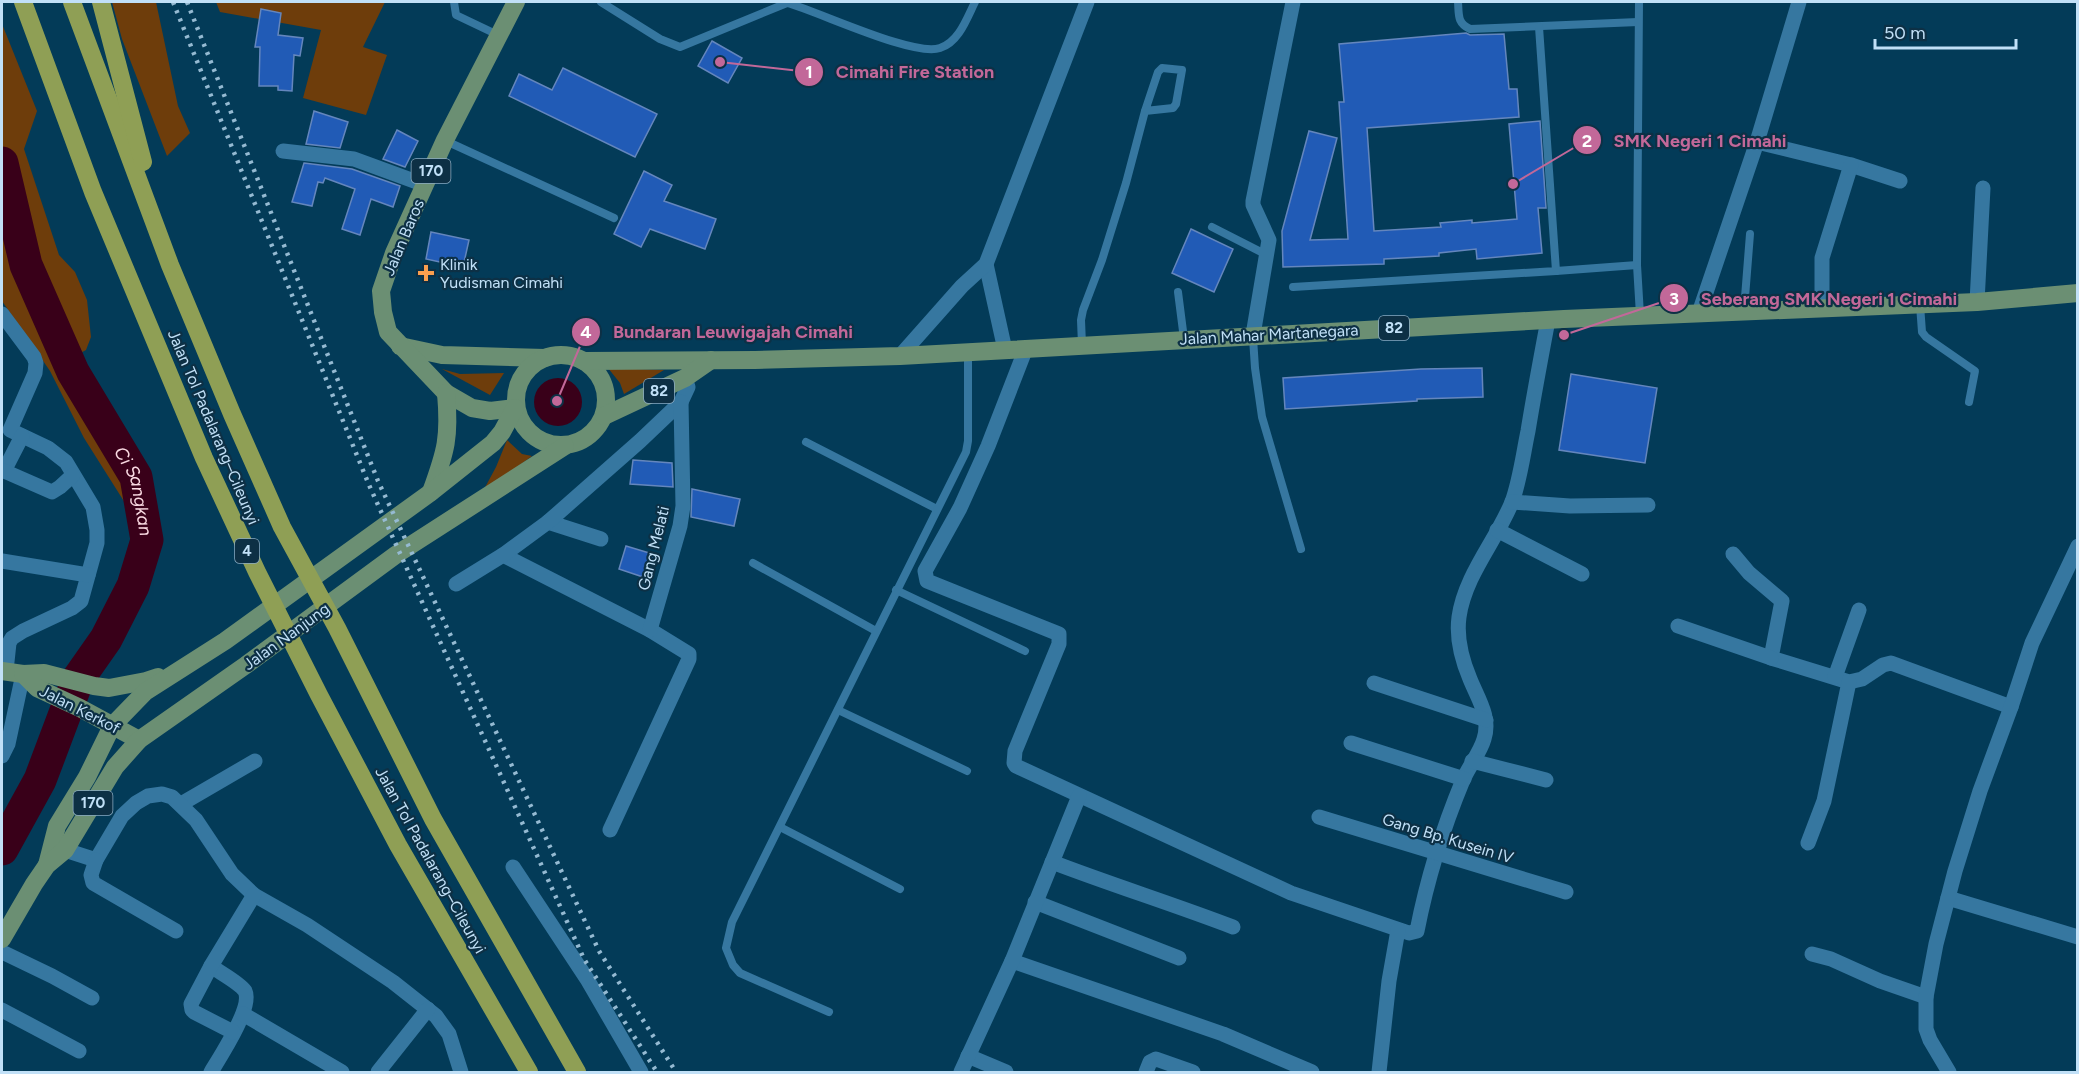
<svg xmlns="http://www.w3.org/2000/svg" width="2079" height="1074" font-family="Figtree,sans-serif">
<style>
.green{fill:#6e3d0b}
.water{fill:#390019}
.lines{fill:none;stroke-linecap:round;stroke-linejoin:round}
.river{stroke:#390019;stroke-width:33}
.building{fill:#215bb6;stroke:#6486bd;stroke-width:1.5}
.lane{stroke:#3677a0;stroke-width:8}
.street{stroke:#3677a0;stroke-width:15}
.primary{stroke:#6b8f73;stroke-width:18}
.highway{stroke:#8f9f55;stroke-width:18}
.rail{stroke:#95bad2;stroke-width:4.5;stroke-dasharray:3 6;stroke-linecap:butt}
.poi-dot{fill:#fa9f4f;stroke:#0d3045;stroke-width:2}
.labels{text-anchor:middle;stroke-width:4.5;stroke-linejoin:round;paint-order:stroke}
.shield{fill:#0d3045;stroke:#8babc2;stroke-width:1.5}
.shield-label{font-size:15px;font-weight:bold;fill:#c1e0f7}
.street-label{font-size:16px;fill:#c1e0f7;stroke:#0d3045}
.poi-label{font-size:16px;fill:#c1e0f7;stroke:#0d3045;text-anchor:start}
.water-label{font-size:18px;font-style:italic;fill:#fadae3;stroke:#0d3045}
.leader{fill:none;stroke:#c26899;stroke-width:2}
.callout-dot{fill:#c26899;stroke:#0d3045;stroke-width:2}
.mark-label{font-size:18px;text-anchor:middle;font-weight:bold;fill:#fff}
.callout-label{font-size:18px;text-anchor:middle;font-weight:bold;fill:#c26899;stroke:#0d3045;stroke-width:4.5;stroke-linejoin:round;paint-order:stroke}
</style>
<rect width="100%" height="100%" fill="#033b58"/>
<!-- green -->
<g class="green">
<polygon points="112,2 156,2 178,106 190,133 167,156 122,39"/>
<polygon points="216,2 385,2 363,47 387,55 366,115 303,98 321,30 220,12"/>
<polygon points="2,24 37,111 24,149 59,255 75,272 87,300 91,337 86,350 75,356 62,369 128,473 133,497 132,514 84,438 50,371 2,301"/>
<polygon points="608,368 664,370 624,394 620,383"/>
<polygon points="442,369 460,374 504,373 490,395"/>
<polygon points="507,440 522,454 532,456 482,493 496,467"/>
</g>
<!-- water -->
<circle class="water" cx="558" cy="402" r="24"/>
<g class="lines">
<!-- river -->
<path class="river" id="s1" d="M2,163l24,102 47,107 63,105 11,63 -14,46 -27,53 -28,40 -38,101 -38,69"/>
</g>
<!-- building -->
<g class="building">
<polygon points="261,9 281,13 278,35 303,38 300,56 294,55 292,91 278,90 278,86 259,86 260,47 255,47"/>
<polygon points="1466,33 1470,35 1504,34 1509,89 1517,89 1519,117 1367,128 1374,231 1441,227 1440,223 1472,220 1472,223 1517,219 1509,124 1540,121 1546,208 1538,208 1542,253 1477,259 1476,249 1439,253 1439,256 1384,259 1384,264 1283,267 1282,231 1309,131 1337,138 1310,240 1348,239 1339,102 1344,102 1339,44"/>
<polygon points="712,41 742,58 728,83 698,66"/>
<polygon points="563,68 657,114 635,157 509,96 519,74 552,90"/>
<polygon points="314,111 348,122 340,148 306,144"/>
<polygon points="397,130 418,141 405,167 383,159"/>
<polygon points="304,163 352,169 400,186 393,207 371,199 360,235 342,229 355,189 325,178 323,183 318,182 312,206 292,202"/>
<polygon points="644,171 672,185 664,201 716,219 705,249 650,229 641,247 614,234"/>
<polygon points="1191,229 1233,249 1214,292 1172,273"/>
<polygon points="431,232 469,240 463,267 426,259"/>
<polygon points="1482,368 1483,397 1417,399 1417,401 1285,409 1283,378 1421,369"/>
<polygon points="1571,374 1657,388 1645,463 1559,450"/>
<polygon points="633,460 672,463 673,487 630,484"/>
<polygon points="692,489 740,499 734,526 691,517"/>
<polygon points="626,546 656,555 649,579 619,569"/>
</g>
<g class="lines">
<!-- lane -->
<g class="lane">
<polyline points="454,2 456,15 498,35"/>
<path d="M601,2l59,37 20,8 107,-44c33,9 126,54 153,45 19,-6 27,-30 35,-46"/>
<path d="M1458,2c1,13 -1,21 12,27l168,-7"/>
<polyline points="1639,2 1637,265 1640,315"/>
<polyline points="446,141 614,218"/>
<polyline points="1212,227 1267,255"/>
<polyline points="1556,271 1637,265"/>
<polyline points="1293,287 1556,271 1539,27"/>
<polyline points="1178,292 1184,339"/>
<polyline points="1920,305 1922,332 1926,337 1975,371 1969,402"/>
<polyline points="1744,310 1750,234"/>
<polyline points="1253,338 1255,368 1262,417 1301,549"/>
<polyline points="1082,345 1081,320 1083,310 1102,260 1126,183 1145,111 1158,72 1162,68 1182,70 1176,104 1173,108 1145,111"/>
<polyline points="806,442 937,509"/>
<polyline points="753,563 876,631"/>
<polyline points="896,590 1025,651"/>
<polyline points="838,710 967,771"/>
<polyline points="780,827 900,889"/>
<polyline points="829,1012 740,973 733,965 726,948 732,922 966,452 968,441 968,352"/>
</g>
<!-- street -->
<g class="street">
<polyline points="1757,142 1851,165 1900,181"/>
<polyline points="283,151 354,159 425,185"/>
<polyline points="986,264 1005,350"/>
<polyline points="1977,302 1983,188"/>
<polyline points="1822,309 1822,258 1851,165"/>
<polyline points="1699,313 1757,142 1799,2"/>
<polyline points="2,314 34,357 36,363 35,373 10,430 48,448 66,462 93,507 97,530 97,543 81,601 72,608 23,631 12,638 9,643 6,671"/>
<polyline points="1253,335 1269,240 1253,205 1253,201 1293,2"/>
<path d="M1026,348l-38,98 -28,62 -35,63 2,10 132,53v10l-44,107 -1,12 2,3 275,127 118,40 8,-2c10,-51 26,-103 46,-151 6,-14 17,-27 21,-41 7,-22 -6,-40 -14,-60 -8,-19 -14,-40 -11,-62 6,-42 37,-76 53,-115 8,-22 11,-47 16,-71 6,-37 13,-74 20,-111"/>
<polyline points="900,356 962,286 986,264 1087,2"/>
<polyline points="2,469 4,471 22,436"/>
<polyline points="4,471 52,492 60,487 73,475"/>
<polyline points="1512,502 1570,506 1648,505"/>
<polyline points="548,522 601,539"/>
<polyline points="1497,530 1582,574"/>
<polyline points="1733,554 1749,573 1782,601 1771,658 1849,682 1862,679 1883,665 1891,663 2011,707"/>
<polyline points="503,555 650,630 689,654 689,659 610,830"/>
<polyline points="2,561 88,575"/>
<polyline points="456,584 503,555 548,522 640,441 681,402 688,387 685,378"/>
<polyline points="1678,626 1771,658"/>
<polyline points="650,630 680,526 683,506 681,402"/>
<polyline points="1835,677 1859,610"/>
<polyline points="1374,683 1486,720"/>
<polyline points="1351,743 1464,779"/>
<polyline points="2,756 8,744 23,674"/>
<polyline points="1472,761 1546,780"/>
<polyline points="181,804 255,761"/>
<polyline points="1319,817 1566,892"/>
<polyline points="1808,843 1824,801 1849,682"/>
<polyline points="65,850 96,860 122,816 136,803 148,796 162,794 172,797 196,820 232,874 254,895 307,925 393,982 436,1016 449,1034 461,1072"/>
<polyline points="96,860 91,875 93,883 176,931"/>
<path d="M1052,862c60,23 121,42 181,65"/>
<polyline points="513,867 587,979 641,1072"/>
<polyline points="1948,898 2078,937"/>
<polyline points="1035,902 1179,958"/>
<polyline points="2,952 52,976 92,998"/>
<polyline points="1812,954 1831,959 1880,981 1926,997"/>
<polyline points="1012,961 1223,1034 1312,1072"/>
<path d="M211,966c8,6 29,17 34,25 8,16 -25,66 -34,81"/>
<polyline points="2,1010 79,1051"/>
<polyline points="243,1014 342,1072"/>
<polyline points="233,1032 194,1012 192,1010 191,1004 211,966 254,895"/>
<polyline points="968,1056 1006,1072"/>
<polyline points="378,1072 428,1009"/>
<polyline points="961,1072 1012,961 1079,796"/>
<polyline points="1146,1072 1150,1062 1156,1059 1193,1072"/>
<polyline points="1379,1072 1389,981 1398,930"/>
<polyline points="1949,1072 1930,1040 1926,1029 1926,997 1936,944 1955,871 1980,791 2011,707 2032,643 2078,546"/>
</g>
<!-- primary -->
<g class="primary">
<polyline points="400,346 442,355 545,358"/>
<circle cx="561" cy="400" r="45"/>
<polyline points="584,361 755,360 900,356 1564,319 1977,302 2078,293"/>
<polyline points="515,408 490,411 472,408 446,393 388,332 383,312 381,291 394,253 445,140 516,2"/>
<polyline points="604,416 685,378 711,360"/>
<path d="M431,492c15,-41 19,-55 15,-99"/>
<polyline points="2,671 23,674 44,673 94,686 109,688 146,681 158,677"/>
<polyline points="23,674 37,688 80,708 139,740"/>
<polyline points="47,865 57,826 87,777 112,726 145,692 225,641 430,493 493,443 502,432 515,408"/>
<polyline points="2,939 34,884 47,865 65,850 115,767 139,740 246,665 397,554 565,446"/>
</g>
<!-- highway -->
<g class="highway">
<polyline points="23,2 93,192 204,458 257,572 319,695 398,845 529,1072"/>
<polyline points="72,2 170,265 232,414 282,527 337,628 433,819 577,1072"/>
<polyline points="101,2 143,162"/>
</g>
<!-- rail -->
<g class="rail">
<polyline points="173,2 369,485 584,959 657,1072"/>
<polyline points="187,2 378,481 599,951 676,1072"/>
</g>
</g>
<!-- markers -->
<path class="poi-dot" d="M423 264h6v6h6v6h-6v6h-6v-6h-6v-6h6z"/>
<g class="labels">
<!-- shield labels -->
<g class="shield">
<rect x="411.5" y="159" width="39" height="24" rx="4.5"/>
<rect x="1379" y="316" width="30" height="24" rx="4.5"/>
<rect x="644" y="379" width="30" height="24" rx="4.5"/>
<rect x="235" y="539" width="24" height="24" rx="4.5"/>
<rect x="73.5" y="791" width="39" height="24" rx="4.5"/>
</g>
<g class="shield-label">
<text x="431" y="176">170</text>
<text x="1394" y="333">82</text>
<text x="659" y="396">82</text>
<text x="247" y="556">4</text>
<text x="93" y="808">170</text>
</g>
<!-- street labels -->
<g class="street-label">
<text transform="translate(403 237) rotate(-67)" y="6">Jalan Baros</text>
<text transform="translate(1269 334) rotate(-3)" y="6">Jalan Mahar Martanegara</text>
<text transform="translate(214 427) rotate(67)" y="6">Jalan Tol Padalarang–Cileunyi</text>
<text transform="translate(653 548) rotate(-76)" y="6">Gang Melati</text>
<text transform="translate(286 636) rotate(-36)" y="6">Jalan Nanjung</text>
<text transform="translate(80 709) rotate(27)" y="6">Jalan Kerkof</text>
<text transform="translate(1448 838) rotate(17)" y="6">Gang Bp. Kusein IV</text>
<text transform="translate(431 860) rotate(61)" y="6">Jalan Tol Padalarang–Cileunyi</text>
</g>
<!-- poi labels -->
<g class="poi-label">
<text x="440" y="270">Klinik<tspan x="440" dy="18">Yudisman Cimahi</tspan></text>
</g>
<!-- water labels -->
<g class="water-label">
<text dy="6" stroke="none"><textPath href="#s1" startOffset="357">Ci Sangkan</textPath></text>
</g>
</g>
<!-- callouts -->
<path class="leader" d="M720 62L809 72M1513 184L1587 140M1564 335L1674 298M557 401L586 332"/>
<g class="callout-dot">
<circle cx="720" cy="62" r="6"/>
<circle cx="1513" cy="184" r="6"/>
<circle cx="1564" cy="335" r="6"/>
<circle cx="557" cy="401" r="6"/>
<circle cx="809" cy="72" r="15"/>
<circle cx="1587" cy="140" r="15"/>
<circle cx="1674" cy="298" r="15"/>
<circle cx="586" cy="332" r="15"/>
</g>
<g class="mark-label">
<text x="809" y="78">1</text>
<text x="1587" y="147">2</text>
<text x="1674" y="305">3</text>
<text x="586" y="338">4</text>
</g>
<g class="callout-label">
<text x="915" y="78">Cimahi Fire Station</text>
<text x="1700" y="147">SMK Negeri 1 Cimahi</text>
<text x="1829" y="305">Seberang SMK Negeri 1 Cimahi</text>
<text x="733" y="338">Bundaran Leuwigajah Cimahi</text>
</g>
<!-- border -->
<rect width="2079" height="1074" fill="none" stroke="#c1e0f7" stroke-width="6"/>
<!-- scale -->
<path d="M1875 39v9h141v-9" fill="none" stroke="#c1e0f7" stroke-width="3"/>
<text x="1884" y="39" font-size="18" fill="#c1e0f7" stroke="#0d3045" stroke-width="4.5" paint-order="stroke">50 m</text>
</svg>
